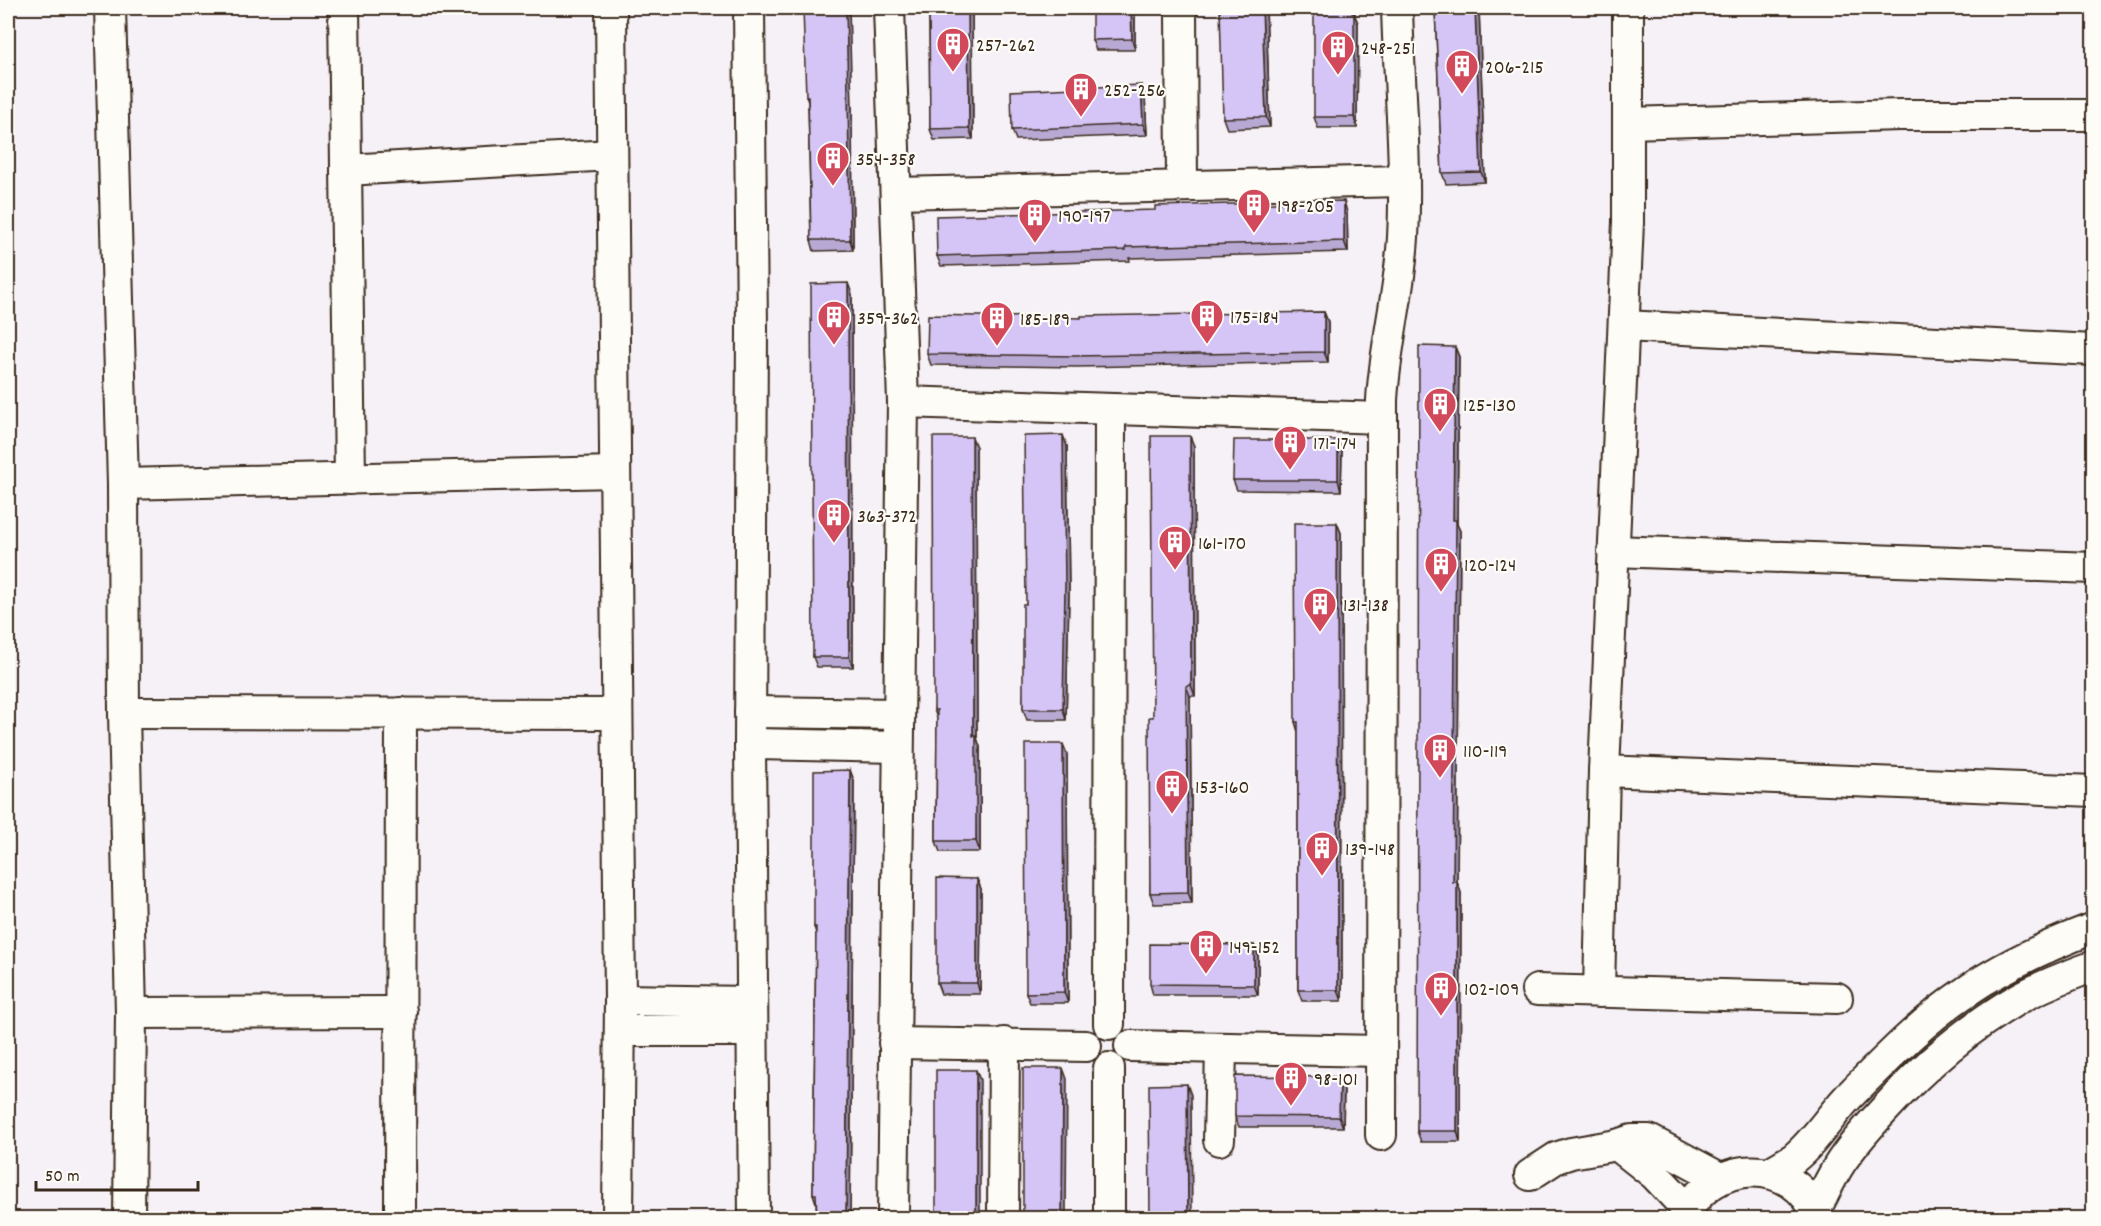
<svg xmlns="http://www.w3.org/2000/svg" width="2101" height="1226" font-family="Dekko,sans-serif">
<style>
.lines{fill:none;stroke-linecap:round;stroke-linejoin:round}
.minor-casing{stroke:#3b2a1e;stroke-width:34}
.minor{stroke:#fdfcf7;stroke-width:30}
.wall{fill:#b7a9d4;stroke:#3b2a1e;stroke-width:1.5}
.shaded-wall{fill:#958aac;stroke:#3b2a1e;stroke-width:1.5}
.building{fill:#d5c5f6;stroke:#3b2a1e;stroke-width:1.5}
.labels{text-anchor:middle;stroke-width:4.5;stroke-linejoin:round;paint-order:stroke}
.poi-label{font-size:20px;fill:#3b2a1e;stroke:#fdfcf7;text-anchor:start}
</style>
<rect width="100%" height="100%" fill="#f5f1f7"/>
<filter id="ink" filterUnits="userSpaceOnUse"><feTurbulence type="fractalNoise" baseFrequency=".0167" numOctaves="2"/><feDisplacementMap in="SourceGraphic" scale="12" xChannelSelector="R" yChannelSelector="G"/><feConvolveMatrix kernelMatrix="1 2 1 2 8 2 1 2 1" color-interpolation-filters="sRGB"/></filter>
<g filter="url(#ink)">
<g class="lines">
<!-- minor casing -->
<g class="minor-casing">
<g id="minor">
<polyline points="110,8 123,484 124,713 131,1013 129,1218"/>
<polyline points="344,8 350,479"/>
<polyline points="611,8 620,1000 618,1218"/>
<polyline points="749,8 752,329 750,744 754,1218"/>
<polyline points="889,8 903,402 893,1218"/>
<polyline points="1181,8 1182,186"/>
<polyline points="1628,123 1900,115 2094,115"/>
<polyline points="346,170 612,155"/>
<polyline points="897,193 1403,181"/>
<polyline points="1624,326 2094,350"/>
<polyline points="903,402 1382,418"/>
<polyline points="123,484 615,472"/>
<polyline points="1613,551 2094,568"/>
<polyline points="750,712 899,714"/>
<polyline points="124,713 617,714"/>
<polyline points="750,744 898,747"/>
<polyline points="1604,771 2094,791"/>
<polyline points="1537,990 1837,998"/>
<polyline points="1599,992 1604,771 1628,222 1628,8"/>
<polyline points="620,1000 752,1002"/>
<polyline points="131,1013 401,1012"/>
<polyline points="1109,1024 1110,410"/>
<polyline points="620,1031 752,1031"/>
<polyline points="894,1043 1086,1046"/>
<polyline points="1130,1046 1381,1051"/>
<polyline points="1109,1068 1109,1218"/>
<path d="M1381,1135l1,-735c3,-55 18,-108 21,-163 4,-76 -4,-154 -6,-229"/>
<polyline points="1219,1140 1221,1048"/>
<polyline points="1617,1145 1655,1175 1688,1210"/>
<path d="M1769,1173c8,-5 16,-9 24,-14 24,-19 39,-47 61,-68 35,-35 71,-72 113,-100 39,-27 82,-46 127,-63"/>
<polyline points="1530,1175 1556,1158 1571,1153 1617,1145 1632,1140 1649,1140 1720,1178"/>
<path d="M1815,1210c9,-16 16,-33 26,-48 13,-19 28,-36 44,-53 39,-43 83,-81 133,-110 24,-14 50,-23 76,-33"/>
<polyline points="400,1218 401,713"/>
<polyline points="1003,1218 1004,1043"/>
<path d="M1684,1218c25,-60 111,-64 134,0"/>
</g>
</g>
<!-- minor -->
<use href="#minor" class="minor"/>
</g>
<!-- wall -->
<g class="wall">
<polygon points="929,8 972,8 973,139 934,140 930,129"/>
<polygon points="1135,8 1135,50 1096,50 1092,40"/>
<polygon points="1266,8 1270,127 1227,129 1223,118"/>
<polygon points="1435,8 1479,8 1485,182 1446,184 1442,173"/>
<polygon points="1355,16 1358,23 1357,128 1318,128 1314,117"/>
<polygon points="1141,85 1145,96 1147,135 1016,140 1012,130"/>
<polygon points="806,96 852,105 853,250 814,251 811,240 808,102"/>
<polygon points="1347,212 1348,252 1129,258 1130,261 941,266 937,256"/>
<polygon points="852,294 853,667 817,667 813,657"/>
<polygon points="1324,312 1328,322 1328,362 1077,367 931,365 927,354 1081,318"/>
<polygon points="1455,347 1459,357 1457,525 1460,531 1457,882 1461,893 1460,1142 1421,1142 1417,1131"/>
<polygon points="1067,446 1069,595 1066,720 1027,720 1023,709 1026,604"/>
<polygon points="1194,446 1195,696 1190,696 1192,903 1154,904 1150,893 1153,717"/>
<polygon points="976,447 977,738 980,747 980,852 940,852 936,841 937,718 934,710"/>
<polygon points="1342,451 1341,491 1237,490 1233,480"/>
<polygon points="1337,523 1341,533 1342,1001 1302,1001 1298,990 1298,732 1295,722"/>
<polygon points="1067,754 1068,1003 1030,1003 1026,993"/>
<polygon points="850,770 854,781 850,1218 817,1218 816,1203 813,1194 816,933 814,927"/>
<polygon points="977,879 981,889 980,994 941,994 937,983"/>
<polygon points="1254,945 1258,955 1258,995 1153,995 1150,984"/>
<polygon points="1344,1088 1343,1127 1239,1127 1235,1116"/>
</g>
<!-- shaded-wall -->
<g class="shaded-wall">
<polygon points="846,8 849,8 852,105 853,250 850,240"/>
<polygon points="968,8 972,8 973,139 969,128"/>
<polygon points="1131,8 1135,8 1135,50 1132,39"/>
<polygon points="1262,8 1266,8 1270,127 1266,117"/>
<polygon points="1352,8 1355,8 1355,16 1358,23 1357,128 1354,117"/>
<polygon points="1475,8 1479,8 1485,182 1481,172"/>
<polygon points="1141,85 1145,96 1147,135 1143,124"/>
<polygon points="1344,201 1347,212 1348,252 1344,241"/>
<polygon points="848,283 852,294 853,667 849,657"/>
<polygon points="1324,312 1328,322 1328,362 1324,352"/>
<polygon points="1455,347 1459,357 1457,524 1460,531 1457,893 1453,882 1453,520"/>
<polygon points="1063,435 1067,446 1069,595 1066,720 1063,709"/>
<polygon points="1190,436 1194,446 1195,696 1191,685"/>
<polygon points="972,437 976,447 977,738 980,747 980,852 976,841 973,736"/>
<polygon points="1338,440 1342,451 1341,491 1338,480"/>
<polygon points="1337,523 1341,533 1342,1001 1338,990"/>
<polygon points="1186,686 1190,696 1192,903 1188,892"/>
<polygon points="1063,744 1067,754 1068,1003 1064,992"/>
<polygon points="850,770 854,781 850,1218 848,1218 846,1213"/>
<polygon points="977,879 981,889 980,994 977,983"/>
<polygon points="1457,882 1461,893 1460,1142 1457,1131"/>
<polygon points="1254,945 1258,955 1258,995 1254,985"/>
<polygon points="1063,1068 1067,1079 1066,1218 1062,1218"/>
<polygon points="976,1070 980,1080 980,1218 976,1218"/>
<polygon points="1340,1077 1344,1088 1343,1127 1339,1117"/>
<polygon points="1187,1084 1191,1095 1192,1218 1188,1218"/>
</g>
<!-- building -->
<g class="building">
<polygon points="803,8 846,8 848,94 850,240 811,240 808,96 806,96"/>
<polygon points="929,8 968,8 969,128 930,129"/>
<polygon points="1092,8 1131,8 1132,39 1092,40"/>
<polygon points="1220,8 1262,8 1266,117 1223,118"/>
<polygon points="1314,8 1352,8 1352,13 1354,13 1354,117 1314,117"/>
<polygon points="1435,8 1475,8 1481,172 1442,173"/>
<polygon points="1141,85 1143,124 1012,130 1011,91"/>
<polygon points="1344,201 1344,241 1126,247 1126,250 937,256 936,216 1155,210 1155,206"/>
<polygon points="848,283 849,657 813,657 811,284"/>
<polygon points="1324,312 1324,352 1073,356 927,354 928,315 1081,318 1081,316"/>
<polygon points="1419,346 1455,347 1453,520 1456,520 1453,882 1457,882 1457,1131 1417,1131"/>
<polygon points="1063,435 1065,584 1063,709 1023,709 1023,604 1026,604 1024,436"/>
<polygon points="1151,436 1190,436 1191,685 1186,686 1188,892 1150,893 1149,717 1153,717"/>
<polygon points="933,437 972,437 973,736 976,736 976,841 936,841 937,710 934,710"/>
<polygon points="1234,440 1338,440 1338,480 1233,480"/>
<polygon points="1294,523 1337,523 1338,990 1298,990 1298,722 1295,722"/>
<polygon points="1025,744 1063,744 1064,992 1026,993"/>
<polygon points="850,770 846,1213 848,1213 848,1218 817,1218 816,1194 813,1194 816,927 814,927 814,771"/>
<polygon points="937,878 977,879 977,983 937,983"/>
<polygon points="1150,944 1254,945 1254,985 1150,984"/>
<polygon points="1023,1068 1063,1068 1062,1218 1023,1218"/>
<rect x="936" y="1070" width="40" height="148"/>
<polygon points="1235,1076 1340,1077 1339,1117 1235,1116"/>
<polygon points="1187,1084 1188,1218 1150,1218 1149,1085"/>
</g>
</g>
<!-- icons -->
<defs>
<g id="building-pin" transform="scale(1.725)"><path d="M0 17L-7.5 6A9.5 9.5 0 1 1 7.5 6Z" fill="#d1495b" stroke="#fdfcf7"/><path d="M-4-6H4V6H1V3H-1V6H-4ZM-2.5-4.3h1.7v1.8h-1.7ZM.8-4.3h1.7v1.8H.8ZM-2.5-1h1.7V.8h-1.7ZM.8-1h1.7V.8H.8Z" fill="#fff"/></g>
</defs>
<g fill-rule="evenodd">
<use href="#building-pin" x="953" y="44"/>
<use href="#building-pin" x="1338" y="47"/>
<use href="#building-pin" x="1462" y="66"/>
<use href="#building-pin" x="1081" y="89"/>
<use href="#building-pin" x="833" y="158"/>
<use href="#building-pin" x="1254" y="205"/>
<use href="#building-pin" x="1035" y="215"/>
<use href="#building-pin" x="1207" y="316"/>
<use href="#building-pin" x="834" y="317"/>
<use href="#building-pin" x="997" y="318"/>
<use href="#building-pin" x="1440" y="404"/>
<use href="#building-pin" x="1290" y="442"/>
<use href="#building-pin" x="834" y="515"/>
<use href="#building-pin" x="1175" y="542"/>
<use href="#building-pin" x="1441" y="564"/>
<use href="#building-pin" x="1320" y="604"/>
<use href="#building-pin" x="1440" y="750"/>
<use href="#building-pin" x="1172" y="786"/>
<use href="#building-pin" x="1322" y="848"/>
<use href="#building-pin" x="1206" y="946"/>
<use href="#building-pin" x="1441" y="988"/>
<use href="#building-pin" x="1291" y="1078"/>
</g>
<g class="labels">
<!-- poi labels -->
<g class="poi-label">
<text x="976" y="51">257-262</text>
<text x="1361" y="54">248-251</text>
<text x="1485" y="73">206-215</text>
<text x="1104" y="96">252-256</text>
<text x="856" y="165">354-358</text>
<text x="1277" y="212">198-205</text>
<text x="1058" y="222">190-197</text>
<text x="1230" y="323">175-184</text>
<text x="857" y="324">359-362</text>
<text x="1020" y="325">185-189</text>
<text x="1463" y="411">125-130</text>
<text x="1313" y="449">171-174</text>
<text x="857" y="522">363-372</text>
<text x="1198" y="549">161-170</text>
<text x="1464" y="571">120-124</text>
<text x="1343" y="611">131-138</text>
<text x="1463" y="757">110-119</text>
<text x="1195" y="793">153-160</text>
<text x="1345" y="855">139-148</text>
<text x="1229" y="953">149-152</text>
<text x="1464" y="995">102-109</text>
<text x="1314" y="1085">98-101</text>
</g>
</g>
<!-- margin -->
<rect width="2101" height="1226" fill="none" stroke="#fdfcf7" stroke-width="30"/>
<rect x="15" y="15" width="2071" height="1196" fill="none" stroke="#3b2a1e" stroke-width="2" filter="url(#ink)"/>
<!-- scale -->
<path d="M36 1181v9h162v-9" fill="none" stroke="#3b2a1e" stroke-width="3"/>
<text x="45" y="1181" font-size="18" fill="#3b2a1e" stroke="#fdfcf7" stroke-width="4.5" paint-order="stroke">50 m</text>
</svg>
